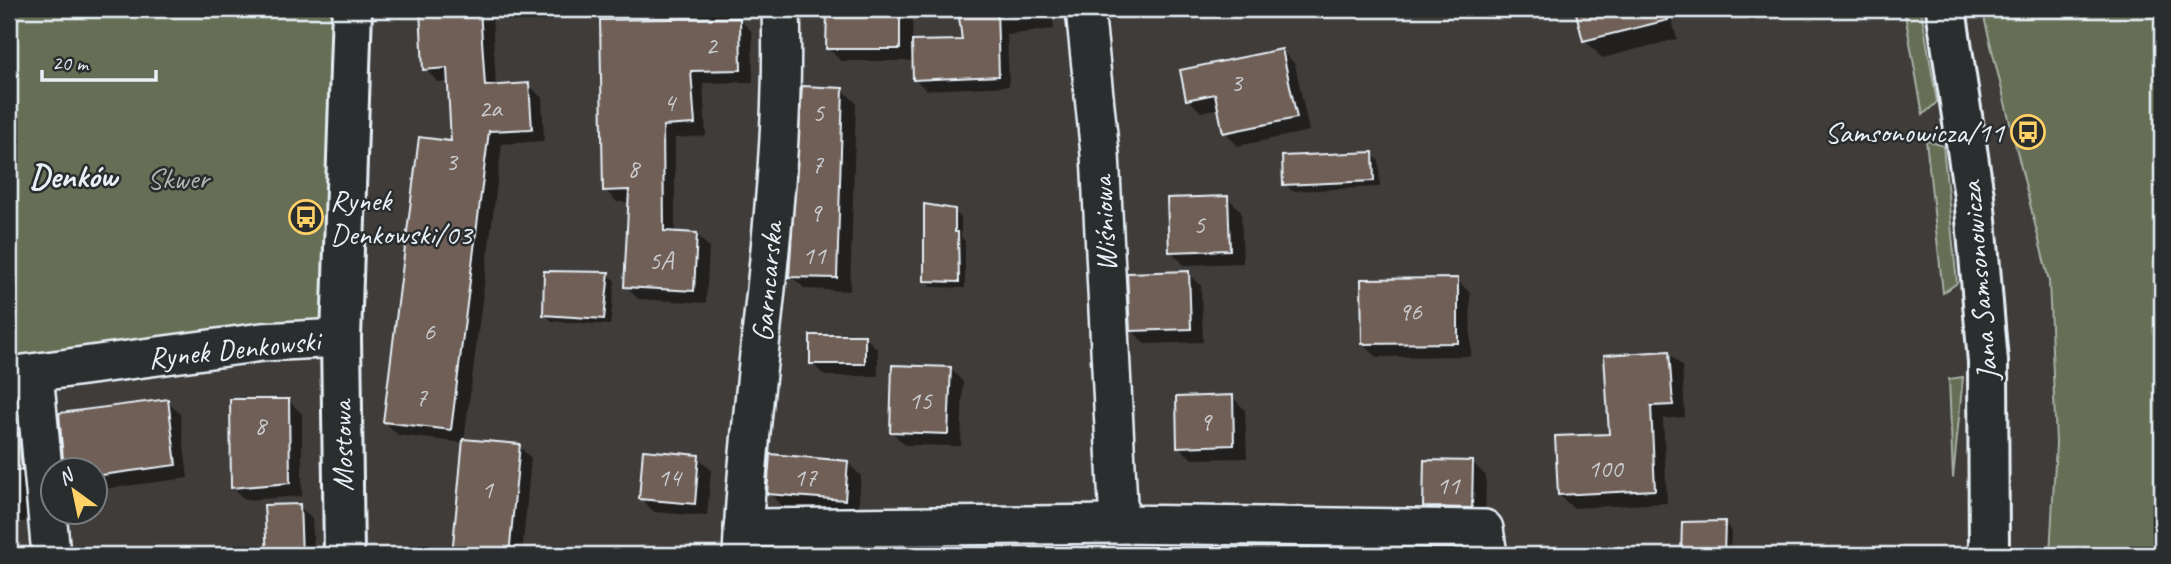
<svg xmlns="http://www.w3.org/2000/svg" width="2171" height="564" font-family="Caveat,sans-serif">
<style>
.green{fill:#666e54;stroke:#a7b0a6;stroke-width:2}
.shadow{fill:#0007}
.building{fill:#6f5f56;stroke:#e8f1f8;stroke-width:2}
.lines{fill:none;stroke-linecap:round;stroke-linejoin:round}
.street-casing{stroke:#e8f1f8;stroke-width:42}
.secondary-casing{stroke:#e8f1f8;stroke-width:44}
.street{stroke:#2a2d2e;stroke-width:37}
.secondary{stroke:#2a2d2e;stroke-width:38}
.labels{text-anchor:middle;stroke-width:5;stroke-linejoin:round;paint-order:stroke}
.number-label{font-size:26px;fill:#caccd0}
.poi-label{font-size:30px;fill:#e8f1f8;stroke:#2a2d2e;text-anchor:end}
.park-label{font-size:30px;fill:#aeb6ae;stroke:#2a2d2e}
.street-label{font-size:30px;fill:#e8f1f8;stroke:#2a2d2e}
.quarter-label{font-size:33px;font-weight:bold;fill:#e8f1f8;stroke:#2a2d2e}
</style>
<rect width="100%" height="100%" fill="#3f3c3a"/>
<filter id="ink" filterUnits="userSpaceOnUse"><feTurbulence type="fractalNoise" baseFrequency=".0143" numOctaves="2"/><feDisplacementMap in="SourceGraphic" scale="14" xChannelSelector="R" yChannelSelector="G"/><feConvolveMatrix kernelMatrix="1 2 1 2 8 2 1 2 1" color-interpolation-filters="sRGB"/></filter>
<g filter="url(#ink)">
<!-- green -->
<g class="green">
<polygon points="9,9 352,9 341,338 9,376"/>
<polygon points="1904,9 1921,9 1937,102 1923,115"/>
<polygon points="1982,9 2162,9 2162,555 2050,555 2056,443 2049,281"/>
<polygon points="1926,140 1943,146 1957,283 1943,293"/>
<polygon points="1963,377 1953,478 1949,379"/>
</g>
<!-- shadow -->
<g class="shadow">
<polygon points="421,9 486,9 492,15 496,87 529,85 542,98 544,141 502,144 464,441 519,446 531,458 522,555 454,555 464,443 398,435 385,422 453,143 449,82 438,82 425,69"/>
<polygon points="600,9 741,9 742,22 752,32 753,82 703,83 706,136 675,138 675,234 697,235 709,247 706,303 638,299 626,286 630,202 617,202 605,190"/>
<polygon points="828,9 913,9 912,43 963,42 960,9 1052,9 1054,29 1007,35 1009,86 926,90 915,79 914,61 841,61 828,48"/>
<polygon points="1577,9 1669,9 1677,39 1602,58 1585,40"/>
<polygon points="1282,51 1295,64 1309,131 1238,146 1225,132 1220,108 1201,112 1188,99"/>
<polygon points="842,89 856,103 850,291 805,289 791,276"/>
<polygon points="1372,154 1379,161 1380,187 1292,191 1285,184"/>
<polygon points="1228,198 1241,211 1243,263 1184,265 1171,251"/>
<polygon points="954,211 961,218 961,237 965,241 965,288 933,287 926,280"/>
<polygon points="1188,273 1201,286 1203,342 1145,344 1132,330"/>
<polygon points="608,274 615,281 610,325 552,321 545,314"/>
<polygon points="1457,280 1470,293 1471,356 1377,357 1363,344"/>
<polygon points="865,337 878,350 878,376 825,376 812,363"/>
<polygon points="1668,353 1682,366 1685,417 1663,419 1667,503 1573,508 1559,495 1611,435"/>
<polygon points="950,368 963,382 961,446 905,445 892,432"/>
<polygon points="1232,397 1245,410 1247,458 1192,459 1178,446"/>
<polygon points="167,401 180,414 188,478 94,490 94,470"/>
<polygon points="289,401 302,414 302,496 245,500 232,487"/>
<polygon points="18,435 36,453 42,520 9,523 9,436"/>
<polygon points="698,457 711,470 707,516 654,512 641,498"/>
<polygon points="848,463 861,476 858,512 782,506 769,493"/>
<polygon points="1473,463 1486,476 1485,520 1438,520 1425,506"/>
<polygon points="299,506 312,519 314,555 269,555 266,507"/>
<polygon points="1684,523 1724,523 1731,530 1730,555 1683,555"/>
<polygon points="205,547 212,555 171,555 171,551"/>
<polygon points="1118,547 1160,547 1168,555 1118,555"/>
<polygon points="855,550 861,555 764,555 765,551"/>
</g>
<!-- building -->
<g class="building">
<polygon points="420,9 480,9 485,86 529,83 532,129 489,131 451,430 383,422 419,137 451,141 447,68 423,70"/>
<polygon points="827,9 900,9 900,49 826,49"/>
<polygon points="958,9 997,9 999,76 913,80 912,41 962,40"/>
<polygon points="1575,9 1667,9 1668,20 1583,41"/>
<polygon points="740,18 741,70 691,71 695,124 663,126 664,231 697,233 694,291 624,287 629,190 603,191 600,20"/>
<polygon points="1282,49 1297,118 1223,133 1215,94 1186,100 1180,70"/>
<polygon points="802,86 843,88 837,278 789,277"/>
<polygon points="1373,152 1374,181 1283,185 1282,156"/>
<polygon points="1228,196 1230,250 1169,252 1167,198"/>
<polygon points="924,204 955,209 955,232 958,232 959,282 924,281"/>
<polygon points="544,271 609,272 604,319 543,315"/>
<polygon points="1189,271 1191,329 1130,331 1127,273"/>
<polygon points="1458,278 1458,343 1362,344 1361,279"/>
<rect x="810" y="335" width="55" height="29"/>
<polygon points="1669,351 1673,405 1651,406 1655,490 1558,495 1555,436 1609,434 1604,355"/>
<polygon points="892,365 951,367 948,434 890,432"/>
<polygon points="1233,395 1234,445 1177,447 1176,397"/>
<polygon points="168,399 176,465 94,476 94,470 64,470 59,413"/>
<polygon points="230,399 289,399 290,483 231,488"/>
<polygon points="19,433 22,470 9,470 9,434"/>
<polygon points="463,439 520,444 509,555 452,555"/>
<polygon points="643,450 699,455 695,504 639,499"/>
<polygon points="770,454 848,461 845,500 767,494"/>
<polygon points="1424,460 1473,461 1472,508 1423,507"/>
<polygon points="300,504 302,555 267,555 264,505"/>
<polygon points="1725,521 1724,555 1681,555 1682,522"/>
</g>
<g class="lines">
<!-- street casing -->
<g class="street-casing">
<g id="street">
<polyline points="1085,9 1100,154 1119,524 1484,529 1488,555"/>
<polyline points="34,373 51,555"/>
<polyline points="9,376 262,342 341,338"/>
<polyline points="743,528 1119,524"/>
<path d="M742,555c8,-182 45,-363 39,-546"/>
</g>
</g>
<!-- secondary casing -->
<g class="secondary-casing">
<g id="secondary">
<polyline points="1946,9 1974,196 1988,362 1989,555"/>
<polyline points="344,555 341,338 352,9"/>
</g>
</g>
<!-- street -->
<use href="#street" class="street"/>
<!-- secondary -->
<use href="#secondary" class="secondary"/>
</g>
</g>
<!-- icons -->
<defs>
<g id="bus-ring" transform="scale(1.75)"><circle r="9.5" fill="#2a2d2e" stroke="#ffd166" stroke-width="1.5"/><path d="M-5-6H5V4H4V6H2V4H-2V6H-4V4H-5ZM-3.5-4V0h7V-4ZM-3.5 1.2v1.5H-2V1.2ZM2 1.2v1.5H3.5V1.2Z" fill="#ffd166"/></g>
</defs>
<g fill-rule="evenodd">
<use href="#bus-ring" x="2028" y="132"/>
<use href="#bus-ring" x="306" y="217"/>
</g>
<g class="labels">
<!-- number labels -->
<g class="number-label">
<text x="711" y="54">2</text>
<text x="1236" y="91">3</text>
<text x="669" y="111">4</text>
<text x="490" y="117">2a</text>
<text x="818" y="121">5</text>
<text x="451" y="170">3</text>
<text x="817" y="173">7</text>
<text x="633" y="177">8</text>
<text x="815" y="221">9</text>
<text x="1199" y="233">5</text>
<text x="814" y="264">11</text>
<text x="661" y="269">5A</text>
<text x="1410" y="320">96</text>
<text x="429" y="340">6</text>
<text x="421" y="406">7</text>
<text x="920" y="409">15</text>
<text x="1205" y="430">9</text>
<text x="260" y="434">8</text>
<text x="1605" y="477">100</text>
<text x="669" y="486">14</text>
<text x="805" y="486">17</text>
<text x="1448" y="494">11</text>
<text x="487" y="498">1</text>
</g>
<!-- poi labels -->
<g class="poi-label">
<text x="2004" y="142">Samsonowicza/11</text>
<text x="330" y="210" text-anchor="start">Rynek<tspan x="330" dy="34">Denkowski/03</tspan></text>
</g>
<!-- park labels -->
<g class="park-label">
<text x="178" y="188">Skwer</text>
</g>
<!-- street labels -->
<g class="street-label">
<text transform="translate(1104 224) rotate(-93)" y="10">Wiśniowa</text>
<text transform="translate(1979 281) rotate(-95)" y="10">Jana Samsonowicza</text>
<text transform="translate(767 282) rotate(-85)" y="10">Garncarska</text>
<text transform="translate(234 349) rotate(-6)" y="10">Rynek Denkowski</text>
<text transform="translate(342 446) rotate(-91)" y="10">Mostowa</text>
</g>
<!-- quarter labels -->
<g class="quarter-label">
<text x="73" y="187">Denków</text>
</g>
</g>
<!-- margin -->
<rect width="2171" height="564" fill="none" stroke="#2a2d2e" stroke-width="35"/>
<rect x="18" y="18" width="2136" height="529" fill="none" stroke="#e8f1f8" stroke-width="2.5" filter="url(#ink)"/>
<!-- north arrow -->
<g transform="translate(74 491) rotate(327)"><circle r="33" fill="#2a2d2e" stroke="#767b7f" stroke-width="2"/>
<path d="M0-5L12 26L0 18L-12 26Z" fill="#ffd166"/>
<text y="-10" font-size="19" font-weight="bold" text-anchor="middle" fill="#e8f1f8">N</text>
</g>
<!-- scale -->
<path d="M42 70v10h114v-10" fill="none" stroke="#e8f1f8" stroke-width="3.5"/>
<text x="52" y="70" font-size="21" fill="#e8f1f8" stroke="#2a2d2e" stroke-width="5" paint-order="stroke">20 m</text>
</svg>
